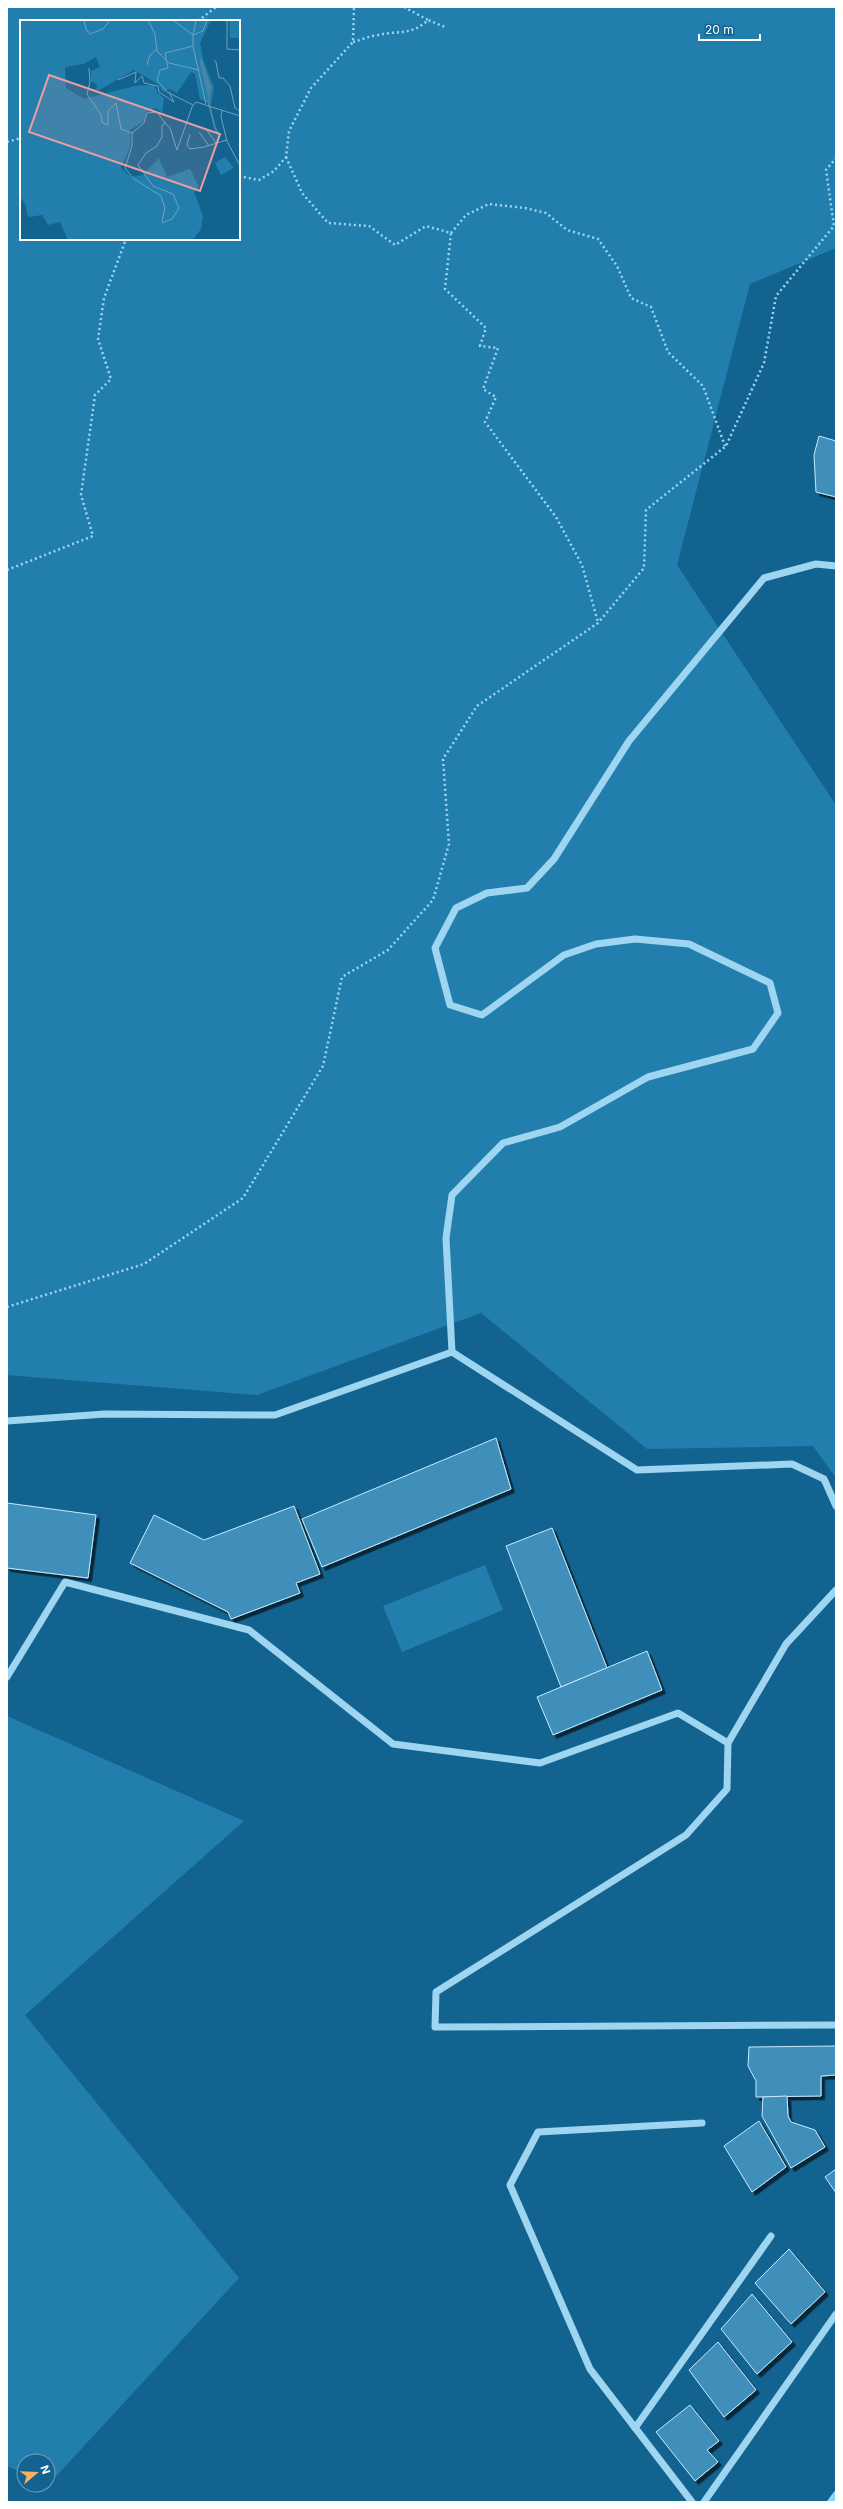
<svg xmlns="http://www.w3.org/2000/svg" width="843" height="2509" font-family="Inter,sans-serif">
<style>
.green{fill:#227ead;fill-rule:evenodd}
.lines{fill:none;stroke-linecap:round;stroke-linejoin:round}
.stream{stroke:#90d3f5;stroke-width:6}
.building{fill:#408fba;stroke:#c5eafc;filter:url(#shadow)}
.path{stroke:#9ed5f1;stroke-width:2.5;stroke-dasharray:2 3;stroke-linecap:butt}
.minor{stroke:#9ed5f1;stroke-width:7}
.inset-river{fill:none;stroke:#4b85a3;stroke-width:2}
.inset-road{fill:none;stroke:#71a1bc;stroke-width:1}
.view{fill:#ed9e9e;fill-opacity:0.15;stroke:#ed9e9e;stroke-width:2}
.inset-edge{fill:none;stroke:#fff;stroke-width:2}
</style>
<defs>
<filter id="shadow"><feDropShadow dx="3.5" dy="3.5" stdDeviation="0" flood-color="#0009"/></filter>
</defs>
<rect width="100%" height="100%" fill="#136390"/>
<!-- green -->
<g class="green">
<path d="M7,7h829v241l-86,36 -73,281 159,240v673l-23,-32 -166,3 -166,-136 -224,82 -250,-20zM21,21h218v218h-218z"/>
<polygon points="485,1565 503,1610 402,1652 383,1606"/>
<polygon points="7,1716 244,1821 25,2015 239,2278 48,2485 48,2461 24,2461 24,2474 7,2466"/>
</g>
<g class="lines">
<!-- stream -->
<polyline class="stream" points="830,2502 836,2494"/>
</g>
<!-- building -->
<g class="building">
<polygon points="819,436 836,441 836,497 816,492 814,455"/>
<polygon points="496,1438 511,1489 322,1567 302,1519"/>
<polygon points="7,1503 96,1515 88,1578 7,1568"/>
<polygon points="294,1506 320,1574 296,1583 300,1593 231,1619 228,1612 130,1563 154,1515 204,1540"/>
<polygon points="552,1528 607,1668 561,1687 506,1546"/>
<polygon points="647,1651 662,1690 553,1735 537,1697"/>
<polygon points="836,2046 836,2075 821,2076 821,2096 756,2097 756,2081 748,2066 749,2047"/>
<polygon points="787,2096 788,2116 791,2122 815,2130 825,2147 791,2168 762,2116 763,2097"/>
<polygon points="759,2121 786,2167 752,2192 724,2146"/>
<polygon points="836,2169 836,2193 825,2177"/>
<polygon points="789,2249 825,2292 791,2324 755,2283"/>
<polygon points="752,2294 792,2342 757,2374 721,2329"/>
<polygon points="718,2342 756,2390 724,2417 689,2370"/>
<polygon points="690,2405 719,2441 707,2450 718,2462 695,2481 656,2432"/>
</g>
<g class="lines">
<!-- path -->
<g class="path">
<polyline points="404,7 428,20"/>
<polyline points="198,21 216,7"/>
<path d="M353,42c8,-2 16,-6 25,-7 21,-5 33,1 50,-15l17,7"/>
<polyline points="7,142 21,138"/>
<polyline points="286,157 302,193 328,223 369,226 395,245 426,226 451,233 445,289 486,328 480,346 498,348 483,389 496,397 485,422 556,517 582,565 598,622"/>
<polyline points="239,176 259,180 274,171 286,157 289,131 311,88 353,42 354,7"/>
<polyline points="451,233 466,215 489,204 525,208 546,213 567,230 598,239 617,266 631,298 651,307 668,352 703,386 725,446"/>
<polyline points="7,570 93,536 81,495 95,395 111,379 98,339 104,298 126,239"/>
<polyline points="7,1307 144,1264 243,1198 323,1066 342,977 388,950 433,900 449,844 443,759 477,706 598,623 644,568 646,510 726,446 764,363 776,296 834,226 826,170 836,158"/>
</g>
<!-- minor -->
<g class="minor">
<polyline points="452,1352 446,1238 452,1195 503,1143 560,1127 648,1077 753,1049 778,1013 770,983 689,944 635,939 596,944 564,955 482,1015 450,1005 435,948 456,908 487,893 527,888 554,859 629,741 764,578 816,564 836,566"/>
<polyline points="7,1421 105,1414 275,1415 452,1352 637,1470 792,1464 824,1479 836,1506"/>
<polyline points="7,1677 65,1582 249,1630 393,1744 540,1763 678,1713 728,1743 727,1789 686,1835 436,1992 435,2027 836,2025"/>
<polyline points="728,1743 786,1644 836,1590"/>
<polyline points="635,2428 771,2236"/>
<polyline points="692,2502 590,2369 510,2185 538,2132 702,2123"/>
<polyline points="704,2502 836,2314"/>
</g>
</g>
<!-- overview -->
<g transform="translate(20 20)">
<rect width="220" height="220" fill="#136390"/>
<path d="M0,0h191l-11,23 3,16 11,29 -3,16 -11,-5 -5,-25 -4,-2 -14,21 -7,-4 -7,3 -4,-7 -25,-15 -38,22 1,-7 -6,-4v-10l9,-4 -4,-10 -12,7 -19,3 1,21 18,11 51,-13 19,-1 4,8 6,5 -2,15 -6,-5 -9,3 -4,11 -13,8v17l-9,21 10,9 12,-2 16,-17 8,19 23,-8 9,18 -5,5 9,24 -2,13 -6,8 -3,3h-124l-8,-18 -12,3 -6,-10 -12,2 -3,-2 -1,-9 -6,-10zM209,0h11v18h-10zM205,137l9,11 -13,7 -6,-12z" fill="#227ead"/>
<path d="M181,37l10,30 -2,14 -9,-38z" fill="#4b85a3"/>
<path class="inset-river" d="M188,80l7,28 4,7"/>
<path class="inset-road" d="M64,0l2,9 4,5 13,-5 7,-9M128,0l7,14 2,17 12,12 30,7M153,0l20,15v11l13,58M176,0l-3,15 10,-4 4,-11M207,0v29l13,1M194,40l2,2 3,16h4l7,8 5,22 5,3M127,45l3,-10 7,-6M69,48l1,14 -3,12 14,21 1,7 6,3v-14l8,-8 5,26 11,4M98,60l18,-8 -1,11 7,-7 2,7 14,3 1,6 15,10 -5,-10M173,85l-26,-13 -10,-12 3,-10 8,-2 -3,-15 28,-7M202,90l-1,7 6,24 13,25M186,109l10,14M179,112l10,14M170,114l-3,11 3,4 14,-2 23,-7M157,130l15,-43 4,-5 44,14M142,202l3,-14 -4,-12 -27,-17 -9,-11 7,-22v-13l12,-10 3,-10 10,-1 8,11M142,203l10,-4 7,-11 -6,-14 -20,-8 -15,-21 8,-12 11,-7 5,-9v-11l3,-3 5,5 7,22"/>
<path class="view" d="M29,55l171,59 -20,57 -171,-59z"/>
<rect width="220" height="220" class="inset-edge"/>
</g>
<!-- border -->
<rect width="843" height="2509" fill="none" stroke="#ffffff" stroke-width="16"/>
<!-- north arrow -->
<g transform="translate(36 2473) rotate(71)"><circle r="19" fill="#136390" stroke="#71a1bc"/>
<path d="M0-3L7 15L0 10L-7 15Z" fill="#ffb05e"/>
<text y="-6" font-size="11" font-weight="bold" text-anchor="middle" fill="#ffffff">N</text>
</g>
<!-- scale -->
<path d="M699 34v6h61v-6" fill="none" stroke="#ffffff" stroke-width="2"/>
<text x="705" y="34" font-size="12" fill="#ffffff" stroke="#136390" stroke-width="3" paint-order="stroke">20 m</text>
</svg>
